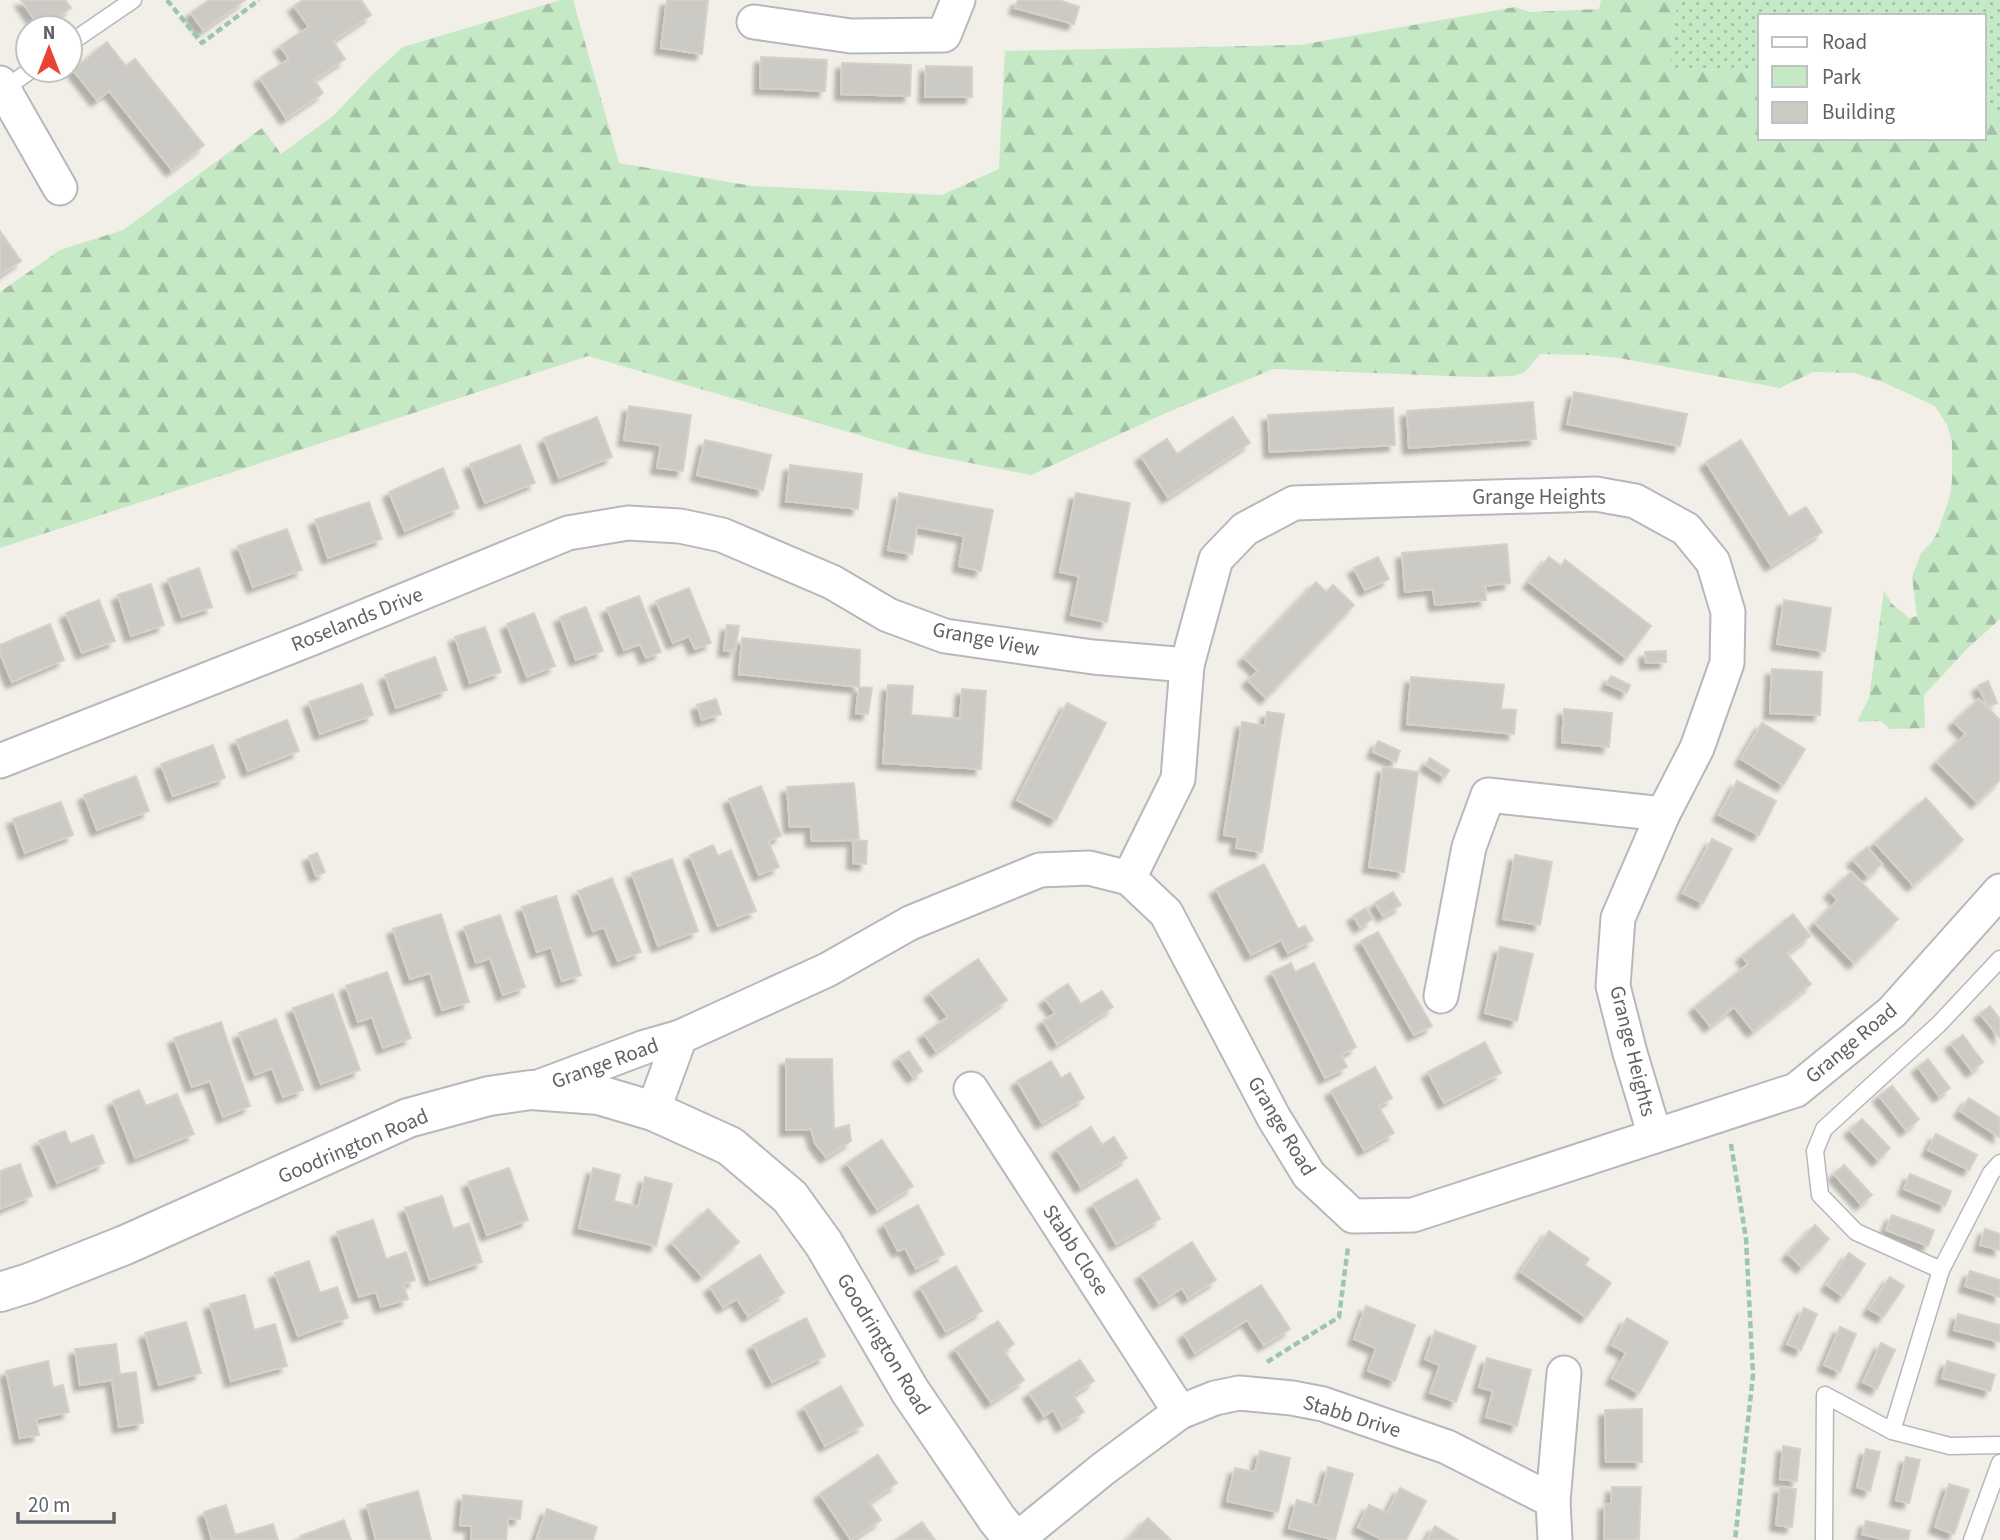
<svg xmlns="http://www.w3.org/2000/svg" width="2000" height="1540" font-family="'Source Sans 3',sans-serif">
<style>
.green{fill:url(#green-dots)}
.forest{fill:url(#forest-firs)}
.building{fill:#cccac5;stroke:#d6d1c6;stroke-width:2;filter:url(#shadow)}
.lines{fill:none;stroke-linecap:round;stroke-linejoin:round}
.service-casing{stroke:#b5b8bc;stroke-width:19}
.minor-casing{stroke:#b5b8bc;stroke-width:37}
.tertiary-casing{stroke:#b5b8bc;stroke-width:42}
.path{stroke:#9cc7a9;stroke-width:4.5;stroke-dasharray:7 3.5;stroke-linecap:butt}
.service{stroke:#fff;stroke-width:16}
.minor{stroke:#fff;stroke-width:33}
.tertiary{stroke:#fff;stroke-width:38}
.labels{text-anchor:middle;stroke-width:5;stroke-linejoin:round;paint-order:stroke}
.street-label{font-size:21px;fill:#5f6368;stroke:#fff}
</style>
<defs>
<pattern id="green-dots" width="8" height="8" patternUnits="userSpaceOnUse" patternTransform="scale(1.75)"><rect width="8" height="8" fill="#c5e8c5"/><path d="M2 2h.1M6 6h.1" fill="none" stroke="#a3c0a4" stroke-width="1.8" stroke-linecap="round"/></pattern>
<pattern id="forest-firs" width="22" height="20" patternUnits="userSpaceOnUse" patternTransform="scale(1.75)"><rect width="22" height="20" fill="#c5e8c5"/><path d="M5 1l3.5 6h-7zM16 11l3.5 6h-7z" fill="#a3c0a4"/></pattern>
<filter id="shadow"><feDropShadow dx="-6" dy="6" stdDeviation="2" flood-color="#0004"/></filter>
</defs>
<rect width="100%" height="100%" fill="#f1efe8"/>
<!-- green -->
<polygon class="green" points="1678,0 2000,0 2000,113 1984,110 1984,16 1760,16 1760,71 1671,68 1669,53"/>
<!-- forest -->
<polygon class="forest" points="561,0 573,0 619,163 752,186 942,195 999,169 1005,51 1300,45 1515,7 1530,12 1599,9 1601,0 1678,0 1669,53 1671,68 1760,71 1760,138 1984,138 1984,110 2000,113 2000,619 1968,648 1924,695 1925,728 1890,729 1881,721 1857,722 1869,698 1884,591 1892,604 1909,618 1917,616 1912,577 1921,553 1932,542 1938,531 1950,496 1952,481 1952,441 1947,425 1935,406 1883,382 1854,373 1813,372 1780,388 1619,358 1589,355 1540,354 1525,372 1513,376 1475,377 1273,369 1168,412 1031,475 920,453 588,356 0,548 0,292 60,250 123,230 262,128 281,154 333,116 374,73 403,47"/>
<!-- building -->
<g class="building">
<polygon points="21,0 65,0 71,8 40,28"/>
<polygon points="209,0 245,0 203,30 191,13"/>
<polygon points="303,0 361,0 371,15 333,41 345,59 314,80 323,93 286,118 260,78 289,59 280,46 309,27 294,6"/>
<polygon points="667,0 708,0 702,54 661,48"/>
<polygon points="1018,0 1059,0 1079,7 1074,24 1015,8"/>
<polygon points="107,42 126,66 135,59 204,145 172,170 109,91 97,100 73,70"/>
<polygon points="761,57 827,60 825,91 760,88"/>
<polygon points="842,63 911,65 910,96 841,94"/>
<polygon points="926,66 972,67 972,97 925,97"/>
<polygon points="0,231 21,261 0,275"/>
<polygon points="1574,392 1687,414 1680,446 1567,424"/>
<polygon points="1533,402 1536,439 1409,448 1407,411"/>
<polygon points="629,406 691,415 683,471 657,468 661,445 624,440"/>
<polygon points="1393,408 1395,445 1270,452 1268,415"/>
<polygon points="597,417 612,457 559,478 544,438"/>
<polygon points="1233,417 1250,443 1168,497 1141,456 1167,439 1177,454"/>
<polygon points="705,440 771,455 763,490 697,475"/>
<polygon points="1741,440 1789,517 1806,507 1822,532 1771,565 1706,462"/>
<polygon points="520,445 535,483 485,503 470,464"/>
<polygon points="790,465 862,474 858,509 786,501"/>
<polygon points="443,468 459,508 405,531 389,492"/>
<polygon points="899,493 993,510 981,571 959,566 964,536 917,527 912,554 888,550"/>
<polygon points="1076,493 1130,503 1107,622 1071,615 1079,576 1060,572"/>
<polygon points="369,502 382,539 328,558 315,520"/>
<polygon points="287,529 302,570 253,587 238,546"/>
<polygon points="1507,544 1510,583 1485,586 1486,600 1435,605 1433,589 1405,592 1402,553"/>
<polygon points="1378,557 1389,579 1365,590 1354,568"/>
<polygon points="1549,557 1561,566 1565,560 1651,626 1626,658 1529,582"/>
<polygon points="199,568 212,607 182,617 168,579"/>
<polygon points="1316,582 1326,592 1333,585 1354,605 1266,698 1248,680 1258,671 1244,658"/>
<polygon points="151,584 164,625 131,636 118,595"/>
<polygon points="689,588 711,643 695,649 689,636 673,643 656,601"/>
<polygon points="639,596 661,652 646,658 640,644 624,650 607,608"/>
<polygon points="99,600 115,641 82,653 66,613"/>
<polygon points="1784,600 1831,608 1825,651 1777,644"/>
<polygon points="586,607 603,651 576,660 560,617"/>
<polygon points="534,613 555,666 527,677 507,624"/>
<polygon points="50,624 64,660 12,682 0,653 0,645"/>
<polygon points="727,625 739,626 735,651 724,650"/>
<polygon points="485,627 501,672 470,683 455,637"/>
<polygon points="742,638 860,650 859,687 739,674"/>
<polygon points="1666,651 1666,662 1646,663 1645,652"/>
<polygon points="435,657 447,690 396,708 385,675"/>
<polygon points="1772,669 1822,672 1820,715 1770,713"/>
<polygon points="1611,676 1630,685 1627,693 1607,684"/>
<polygon points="1411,677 1504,685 1501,709 1516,710 1514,734 1407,724"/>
<polygon points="1988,681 1997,703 1988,707 1978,686"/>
<polygon points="362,684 373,715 320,734 309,702"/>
<polygon points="888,685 913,686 911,715 960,719 962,689 986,691 981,769 883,763"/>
<polygon points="859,687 872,688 868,714 856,713"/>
<polygon points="716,699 721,714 702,720 697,705"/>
<polygon points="1979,699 2000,720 2000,780 1977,802 1937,762 1966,734 1954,722"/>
<polygon points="1067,703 1106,723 1056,820 1017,800"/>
<polygon points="1564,709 1612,713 1609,747 1562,742"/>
<polygon points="1267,712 1284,714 1262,852 1236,848 1238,837 1224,835 1242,722 1265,726"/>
<polygon points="287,720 299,751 248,771 236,740"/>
<polygon points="1762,723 1805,749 1783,785 1741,759"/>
<polygon points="1378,741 1400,751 1396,762 1373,752"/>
<polygon points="213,745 225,778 173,796 161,764"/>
<polygon points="1430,758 1449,770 1445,777 1426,765"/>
<polygon points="1383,767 1418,772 1404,872 1369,867"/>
<polygon points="136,776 149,811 97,830 84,795"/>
<polygon points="1737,781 1776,801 1759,835 1719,815"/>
<polygon points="854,783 859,838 854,840 812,841 811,826 790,827 787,787"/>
<polygon points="761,786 781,836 768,841 779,867 759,875 729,799"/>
<polygon points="1926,798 1963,840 1913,885 1875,843"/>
<polygon points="61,802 73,835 25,853 13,819"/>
<polygon points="1712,839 1732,849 1703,903 1683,893"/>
<polygon points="854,840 867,841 866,864 853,863"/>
<polygon points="713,845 718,856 731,850 756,911 718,926 690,855"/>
<polygon points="1867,847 1882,864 1868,876 1853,860"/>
<polygon points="317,853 325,872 316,876 309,856"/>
<polygon points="1515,855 1552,862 1540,925 1503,919"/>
<polygon points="672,859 698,931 658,946 632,873"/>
<polygon points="1264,864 1298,929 1305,926 1313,940 1288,953 1281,940 1251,955 1216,889"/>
<polygon points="1851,872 1898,919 1854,963 1815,923 1838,900 1830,892"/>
<polygon points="612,878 641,952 618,961 604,927 593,931 578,891"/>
<polygon points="1393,892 1401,905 1383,916 1375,903"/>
<polygon points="556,896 581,975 562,981 551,947 537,952 522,907"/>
<polygon points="1366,908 1372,919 1360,927 1353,916"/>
<polygon points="441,914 469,1002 442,1010 430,973 410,979 393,929"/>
<polygon points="1793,914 1810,936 1787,954 1811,984 1753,1031 1734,1007 1710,1026 1695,1007 1748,964 1742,956"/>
<polygon points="500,915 525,987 503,995 490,958 476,963 464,927"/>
<polygon points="1378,932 1432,1026 1414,1035 1361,941"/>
<polygon points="1500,947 1533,954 1517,1021 1485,1013"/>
<polygon points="978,959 1007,1000 936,1051 924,1034 948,1017 930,993"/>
<polygon points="1291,963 1295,972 1314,963 1356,1047 1341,1055 1347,1067 1325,1078 1272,972"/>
<polygon points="387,972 411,1038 383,1048 372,1017 358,1022 346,986"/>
<polygon points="1068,984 1081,1004 1102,991 1113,1007 1057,1044 1043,1021 1055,1013 1045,999"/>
<polygon points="333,994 360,1070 321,1084 293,1008"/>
<polygon points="1990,1006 2000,1019 2000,1038 1980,1014"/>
<polygon points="276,1019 303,1090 283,1097 272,1068 255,1075 239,1033"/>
<polygon points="221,1022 250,1106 223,1117 210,1081 192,1087 174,1038"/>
<polygon points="1963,1035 1983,1062 1972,1071 1951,1044"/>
<polygon points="1485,1042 1501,1073 1444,1103 1428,1072"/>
<polygon points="909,1051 922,1071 913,1077 899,1057"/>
<polygon points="786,1059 832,1059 834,1129 849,1125 851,1141 826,1157 815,1143 811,1129 786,1130"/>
<polygon points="1928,1059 1950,1088 1939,1096 1918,1067"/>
<polygon points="1051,1061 1061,1078 1070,1073 1084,1098 1042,1123 1017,1081"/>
<polygon points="1375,1067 1392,1098 1378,1106 1394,1133 1364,1150 1331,1091"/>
<polygon points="1892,1086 1919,1119 1906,1130 1879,1096"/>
<polygon points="139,1090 146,1106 177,1094 194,1134 135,1158 113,1101"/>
<polygon points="1969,1098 2000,1118 1999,1137 1960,1111"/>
<polygon points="1862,1119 1890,1148 1878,1160 1850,1130"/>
<polygon points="1091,1127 1102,1145 1114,1137 1127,1158 1081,1187 1057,1149"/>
<polygon points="65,1131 70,1144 93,1135 104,1163 57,1183 39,1141"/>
<polygon points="1936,1134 1977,1155 1969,1170 1928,1150"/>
<polygon points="882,1140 913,1186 877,1209 847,1163"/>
<polygon points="20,1164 32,1196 0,1209 0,1171"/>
<polygon points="1844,1165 1872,1195 1861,1204 1834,1174"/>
<polygon points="509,1168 528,1220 487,1235 468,1182"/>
<polygon points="593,1168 620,1175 614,1201 638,1207 645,1177 672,1184 656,1246 579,1228"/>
<polygon points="1910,1174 1951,1191 1945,1206 1904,1189"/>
<polygon points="1137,1179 1160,1219 1116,1244 1093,1204"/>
<polygon points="442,1196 453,1229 469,1223 482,1262 430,1280 405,1208"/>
<polygon points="918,1205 944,1254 916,1269 905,1248 898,1251 884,1224"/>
<polygon points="708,1209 739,1242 702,1276 672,1243"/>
<polygon points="1892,1215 1934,1230 1928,1246 1886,1230"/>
<polygon points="373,1220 386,1259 406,1252 415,1280 403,1284 408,1299 381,1307 376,1292 359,1297 337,1232"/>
<polygon points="1815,1225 1829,1239 1802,1267 1788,1254"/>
<polygon points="1985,1229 2000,1234 2000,1250 1980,1245"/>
<polygon points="1549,1231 1589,1259 1585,1265 1611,1283 1586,1317 1521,1272"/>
<polygon points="1192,1242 1216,1280 1188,1298 1182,1288 1159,1303 1141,1275"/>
<polygon points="1849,1253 1865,1264 1843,1296 1827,1285"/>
<polygon points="760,1255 784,1293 748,1316 737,1299 723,1307 710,1287"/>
<polygon points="309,1261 320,1293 337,1287 348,1318 298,1336 275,1273"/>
<polygon points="956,1266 982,1311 946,1332 920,1287"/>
<polygon points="1970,1271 2000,1280 2000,1297 1965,1286"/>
<polygon points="1890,1277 1904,1286 1883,1317 1869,1309"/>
<polygon points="1261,1285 1290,1329 1264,1345 1247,1320 1195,1353 1184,1334"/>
<polygon points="245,1295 254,1330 275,1324 287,1366 231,1381 210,1304"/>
<polygon points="1366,1306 1415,1325 1395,1381 1368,1371 1376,1348 1354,1339"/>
<polygon points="1804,1308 1817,1314 1801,1350 1787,1344"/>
<polygon points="1958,1314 2000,1325 2000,1342 1954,1330"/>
<polygon points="806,1318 825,1356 772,1382 753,1345"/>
<polygon points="1627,1318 1668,1342 1639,1393 1612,1378 1626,1353 1612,1345"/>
<polygon points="998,1321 1014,1344 1004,1351 1024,1380 991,1402 955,1349"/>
<polygon points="186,1322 201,1373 159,1385 145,1333"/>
<polygon points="1840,1327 1856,1334 1840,1372 1824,1365"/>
<polygon points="1435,1331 1476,1346 1456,1402 1430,1393 1440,1365 1425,1359"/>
<polygon points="1881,1343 1895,1350 1877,1389 1863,1382"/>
<polygon points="116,1344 120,1374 136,1372 143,1423 119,1427 112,1380 80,1385 75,1349"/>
<polygon points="1487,1358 1531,1370 1517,1426 1486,1417 1493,1391 1479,1387"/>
<polygon points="1080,1360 1094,1381 1073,1395 1084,1412 1062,1426 1053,1410 1044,1416 1029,1393"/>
<polygon points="48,1361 53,1387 63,1385 69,1412 36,1419 39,1435 20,1438 6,1371"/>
<polygon points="1947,1361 1995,1375 1990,1391 1942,1378"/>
<polygon points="841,1386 863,1425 825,1446 804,1407"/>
<polygon points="1642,1409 1642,1462 1606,1462 1605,1410"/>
<polygon points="1783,1446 1800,1449 1797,1481 1780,1479"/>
<polygon points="1866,1449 1880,1452 1870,1491 1857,1487"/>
<polygon points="1260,1451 1290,1458 1278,1512 1227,1501 1235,1468 1255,1472"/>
<polygon points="878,1455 897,1483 869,1502 881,1520 851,1540 820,1494"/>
<polygon points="1906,1457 1920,1460 1909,1503 1896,1500"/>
<polygon points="1328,1467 1353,1474 1335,1540 1289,1528 1297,1500 1318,1506"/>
<polygon points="1949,1484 1969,1490 1954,1534 1935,1527"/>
<polygon points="1612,1487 1641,1487 1639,1540 1604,1540 1605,1504 1611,1504"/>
<polygon points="1780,1487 1796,1489 1792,1527 1776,1525"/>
<polygon points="1400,1488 1426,1501 1406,1540 1383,1540 1358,1527 1369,1505 1387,1513"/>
<polygon points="418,1491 431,1540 376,1540 367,1505"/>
<polygon points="463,1495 522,1501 520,1519 508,1518 506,1540 471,1540 472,1526 460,1525"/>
<polygon points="226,1505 235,1535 273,1524 278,1540 212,1540 204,1512"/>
<polygon points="547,1509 597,1527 593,1540 536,1540"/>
<polygon points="1148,1518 1171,1540 1127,1540"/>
<polygon points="344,1520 351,1540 302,1540 300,1536"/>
<polygon points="1866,1521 1910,1531 1908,1540 1886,1540 1862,1534"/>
<polygon points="922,1522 935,1540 896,1540"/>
<polygon points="1435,1526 1458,1540 1427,1540"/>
</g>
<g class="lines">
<!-- service casing -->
<g class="service-casing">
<g id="service">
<polyline points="70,43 133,0"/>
<polyline points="4,89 31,70"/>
<polyline points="2000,1163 1991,1173 1941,1270 1892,1431 1950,1446 2000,1445"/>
<polyline points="1941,1270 1856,1232 1820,1195 1815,1151 1824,1129 1939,1024 2000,959"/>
<polyline points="1824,1540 1825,1395 1892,1431"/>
<polyline points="1972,1540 2000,1463"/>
</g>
</g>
<!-- minor casing -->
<g class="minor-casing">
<g id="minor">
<polyline points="754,22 851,36 944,35 958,0"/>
<polyline points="0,83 60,188"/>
<polyline points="0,761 310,639 568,533 628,523 680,526 722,535 832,582 888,615 945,636 1093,657 1187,665"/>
<polyline points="1129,878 1178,779 1187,665 1216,559 1245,529 1294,503 1596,494 1635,501 1686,529 1713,562 1728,612 1727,663 1697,748 1663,814 1618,918 1613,986 1630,1053 1655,1136"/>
<polyline points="1441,996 1469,847 1488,795 1663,814"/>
<polyline points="533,1089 645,1047 680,1037"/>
<polyline points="971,1089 1180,1412"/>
<polyline points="653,1111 680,1037 827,970 910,923 1040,870 1089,868 1129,878 1166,913 1274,1118 1309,1175 1353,1216 1413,1215 1796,1090 1892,1012 2000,891"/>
<polyline points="1553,1501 1564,1373"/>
<polyline points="1016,1540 1103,1469 1180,1412 1215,1398 1239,1393 1292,1398 1323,1404 1447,1447 1553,1501 1555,1540"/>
</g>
</g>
<!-- tertiary casing -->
<g class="tertiary-casing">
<polyline id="tertiary" points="0,1292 29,1283 125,1245 408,1118 489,1096 531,1090 599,1095 653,1111 730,1146 790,1197 824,1244 910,1391 997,1519 1014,1540"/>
</g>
<!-- path -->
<g class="path">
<polyline points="167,0 202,43 259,0"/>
<polyline points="1731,1144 1746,1239 1753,1375 1735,1540"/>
<polyline points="1267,1362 1339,1317 1348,1247"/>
</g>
<!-- service -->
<use href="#service" class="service"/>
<!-- minor -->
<use href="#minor" class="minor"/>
<!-- tertiary -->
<use href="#tertiary" class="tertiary"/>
</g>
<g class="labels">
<!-- street labels -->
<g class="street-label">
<text x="1539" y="504">Grange Heights</text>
<text transform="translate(357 619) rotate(-22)" y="7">Roselands Drive</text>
<text transform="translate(986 639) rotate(11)" y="7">Grange View</text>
<text transform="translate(1851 1043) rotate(-40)" y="7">Grange Road</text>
<text transform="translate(1633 1051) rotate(76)" y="7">Grange Heights</text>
<text transform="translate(605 1063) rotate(-20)" y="7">Grange Road</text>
<text transform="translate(1282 1126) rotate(59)" y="7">Grange Road</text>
<text transform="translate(353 1146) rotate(-23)" y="7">Goodrington Road</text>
<text transform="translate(1076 1250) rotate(57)" y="7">Stabb Close</text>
<text transform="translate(884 1344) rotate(59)" y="7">Goodrington Road</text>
<text transform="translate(1352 1416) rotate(17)" y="7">Stabb Drive</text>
</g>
</g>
<!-- legend -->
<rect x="1758" y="14" width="228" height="126" fill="#ffffff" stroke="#bfc1c3" stroke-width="2"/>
<rect x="1772" y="37" width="35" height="10" fill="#ffffff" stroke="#bfc1c3" stroke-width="2"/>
<text x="1822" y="49" font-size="21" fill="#5f6368">Road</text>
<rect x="1772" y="66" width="35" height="21" fill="#c5e8c5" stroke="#bfc1c3" stroke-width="2"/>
<text x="1822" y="84" font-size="21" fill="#5f6368">Park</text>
<rect x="1772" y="102" width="35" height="21" fill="#cccac5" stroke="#bfc1c3" stroke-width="2"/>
<text x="1822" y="119" font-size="21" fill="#5f6368">Building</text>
<!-- north arrow -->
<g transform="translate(49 49)"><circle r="33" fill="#ffffff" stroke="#bfc1c3" stroke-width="2"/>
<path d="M0-5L12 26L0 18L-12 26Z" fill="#ea4335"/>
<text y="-10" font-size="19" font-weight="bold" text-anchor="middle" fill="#5f6368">N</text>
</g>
<!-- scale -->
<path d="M18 1512v10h96v-10" fill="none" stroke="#5f6368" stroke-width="3.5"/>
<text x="28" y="1512" font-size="21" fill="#5f6368" stroke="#ffffff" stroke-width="5" paint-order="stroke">20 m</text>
</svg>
